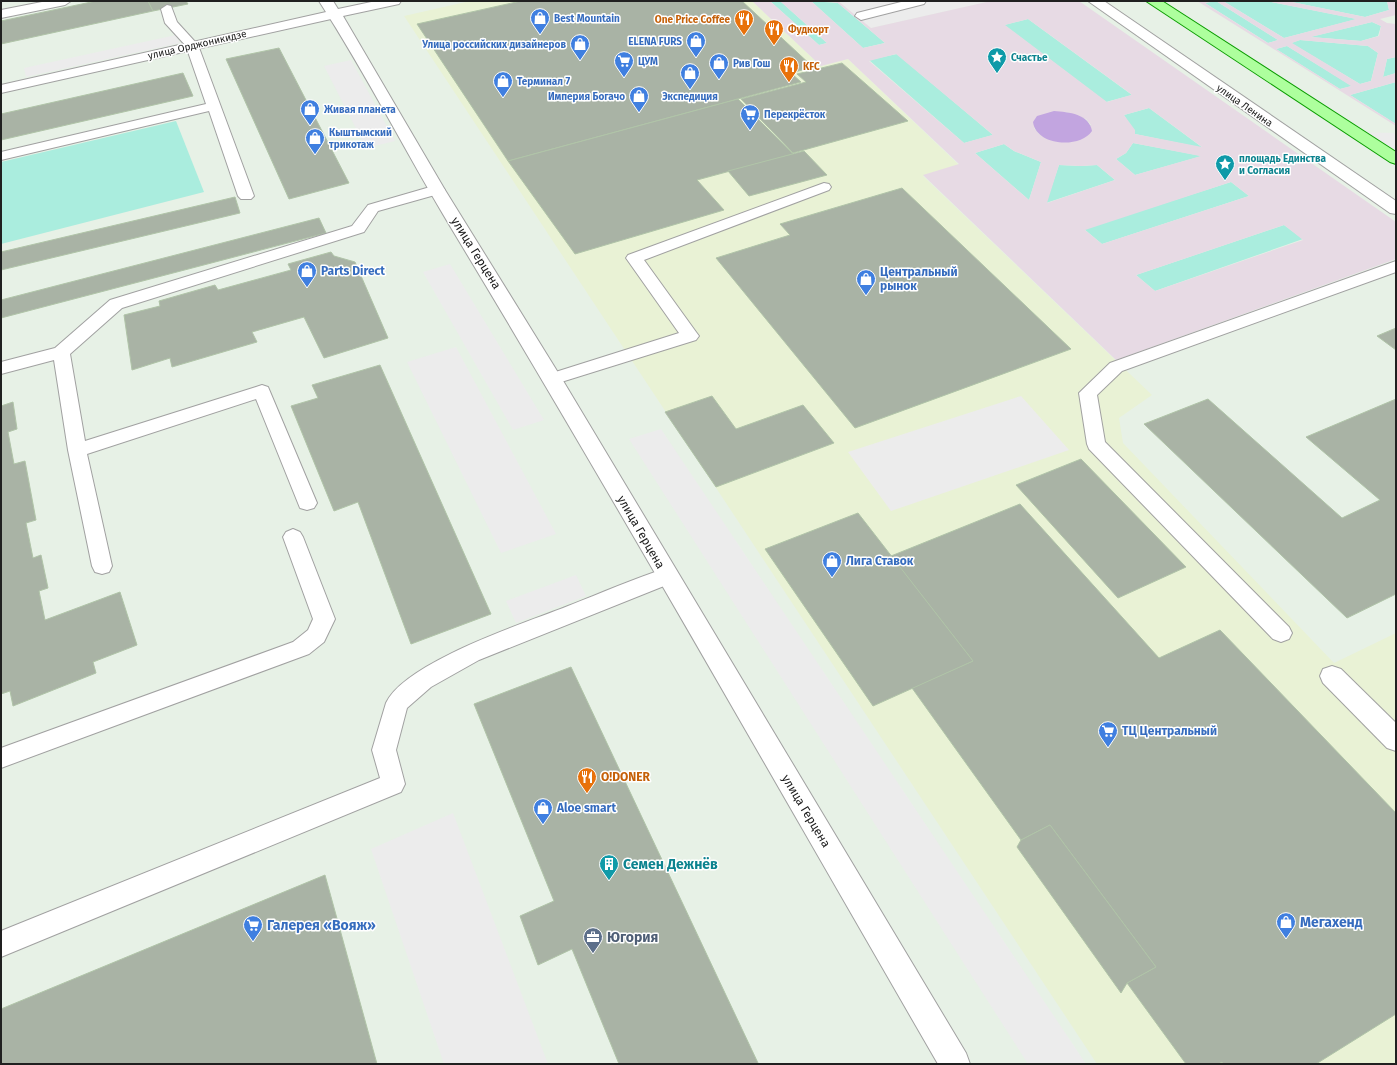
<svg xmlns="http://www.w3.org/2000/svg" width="1397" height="1065" font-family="'Fira Sans',sans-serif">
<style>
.commercial{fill:#e9f2d5}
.grass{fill:#aaedde}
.parking{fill:#ececec}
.plaza{fill:#e7dae4;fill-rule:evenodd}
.water{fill:#c2a5e0}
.building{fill:#a9b3a5;stroke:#b0c4a8}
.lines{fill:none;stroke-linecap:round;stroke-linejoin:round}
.service-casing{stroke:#a1a1a1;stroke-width:2}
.minor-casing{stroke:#a1a1a1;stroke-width:2}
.tertiary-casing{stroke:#a1a1a1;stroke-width:2}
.primary-casing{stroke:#0a9c00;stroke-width:2}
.service{fill:#fff;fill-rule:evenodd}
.minor{fill:#fff;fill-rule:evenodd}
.tertiary{fill:#fff;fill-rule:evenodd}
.primary{fill:#adff9d;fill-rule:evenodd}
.labels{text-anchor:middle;stroke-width:3;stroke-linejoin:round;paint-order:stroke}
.far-shop-label{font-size:10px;font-weight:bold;fill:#366cbe;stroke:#fff;text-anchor:start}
.far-food-label{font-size:10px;font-weight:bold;fill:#c56008;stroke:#fff;text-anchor:start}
.far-street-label{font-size:10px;fill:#202020;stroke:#fff}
.far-culture-label{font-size:10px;font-weight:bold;fill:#0d838f;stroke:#fff;text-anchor:start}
.street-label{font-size:12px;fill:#202020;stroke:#fff}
.shop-label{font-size:12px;font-weight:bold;fill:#366cbe;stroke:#fff;text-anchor:start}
.food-label{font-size:12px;font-weight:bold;fill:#c56008;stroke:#fff;text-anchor:start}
.near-culture-label{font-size:14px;font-weight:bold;fill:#0d838f;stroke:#fff;text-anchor:start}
.near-shop-label{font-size:14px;font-weight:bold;fill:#366cbe;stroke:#fff;text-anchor:start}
.near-service-label{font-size:14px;font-weight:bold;fill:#4e5e75;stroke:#fff;text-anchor:start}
</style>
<rect width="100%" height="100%" fill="#e7f1e6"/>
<!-- commercial -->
<polygon class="commercial" points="470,1 752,1 821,66 848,59 959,165 923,176 1152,395 1119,418 1123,443 1334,663 1396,633 1396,1064 1097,1064 404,16"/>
<!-- grass -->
<g class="grass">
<polygon points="770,1 780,1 827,43 819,45"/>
<polygon points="811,1 838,3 885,43 863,48"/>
<polygon points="1216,1 1278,40 1268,43 1205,3"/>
<polygon points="1223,1 1266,1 1357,19 1284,38"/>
<polygon points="1287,1 1387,1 1389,10 1365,17"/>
<polygon points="1028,19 1132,95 1106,102 1004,25"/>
<polygon points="1372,22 1381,26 1378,36 1361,41 1310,37"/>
<polygon points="1300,40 1368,46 1378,53 1371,81 1360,84 1291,43"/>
<polygon points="1287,46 1352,86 1340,89 1276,49"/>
<polygon points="897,54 993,135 964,143 869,60"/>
<polygon points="1396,57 1396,73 1383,77 1387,59"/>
<polygon points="1396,82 1396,124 1350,95"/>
<polygon points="1149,108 1203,148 1135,134 1124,115"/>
<polygon points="176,121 204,192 1,244 1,162"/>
<polygon points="1133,143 1202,156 1135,175 1116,159 1126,153"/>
<polygon points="1004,144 1014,151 1041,162 1029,200 975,153"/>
<polygon points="1059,165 1081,166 1097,165 1115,180 1046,203"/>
<polygon points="1231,182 1249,196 1102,244 1084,229"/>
<polygon points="1284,225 1303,239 1155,291 1136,275"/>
</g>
<!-- parking -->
<g class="parking">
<polygon points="838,1 991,1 871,28"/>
<polygon points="176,35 180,43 26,77 24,68"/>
<polygon points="351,60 395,141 366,148 324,66"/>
<polygon points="1355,132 1393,133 1396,135 1396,159"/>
<polygon points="450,264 544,420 513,430 423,272"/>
<polygon points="456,347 556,534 501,553 407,362"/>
<polygon points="1021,396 1069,450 891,511 848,452"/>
<polygon points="661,429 1086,1064 1028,1064 629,439"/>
<polygon points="576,575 586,596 516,623 506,601"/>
<polygon points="453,813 548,1064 444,1064 371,849"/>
</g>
<!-- plaza -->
<g class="plaza">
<path d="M752,1h18l49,44 8,-2 -47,-42h31l52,47 22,-5 -47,-40 -13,-2h13l33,27 120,-27h88l317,221v37l-280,101 -193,-185 36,-11 -111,-105 -27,7zM1028,19l103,75v1l-24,7 -102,-77zM896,54l96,80v1l-28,8 -95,-82zM1149,108l53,39 -67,-13v-4l-11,-15zM1066,112l20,7 5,6 -21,17 -22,-3 -9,-5 -5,-6zM1133,143l67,13h1l-66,19 -19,-16 10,-6zM1004,144l10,7 27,11 -12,38 -54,-47zM1059,165l22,1 16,-1 18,15 -68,23zM1231,182l18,14 -147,48 -17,-14zM1284,225l19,15 -148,51 -19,-16z"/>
<path d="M1197,1h16l-8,2 63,40 10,-3 -62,-39h7l61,37 72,-19 -90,-18h21l78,16 24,-7 -2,-9h9v14l-16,4 7,4 9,1v33l-9,2 -4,18 13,-4v9l-46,13 46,29v2zM1372,22l9,4 -2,10 -18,5 -50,-4zM1300,40l68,6 10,7 -7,28 -11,3 -68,-41zM1287,46l64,40 -11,3 -64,-40z"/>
</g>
<!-- water -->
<path class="water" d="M1054,111c15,1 35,3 38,20 -12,18 -56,15 -59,-9l4,-6z"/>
<!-- building -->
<g class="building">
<polygon points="96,1 148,1 153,11 1,44 1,21"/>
<polygon points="148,1 186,1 188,4 153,11"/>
<polygon points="521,1 742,1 813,67 791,73 801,82 508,161 417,24"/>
<polygon points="279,48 349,183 289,199 226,59"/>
<polygon points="842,63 908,121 793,153 741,99 806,82 797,74"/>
<polygon points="183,73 193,96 1,140 1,114"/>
<polygon points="738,99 793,154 697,180 724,210 575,254 508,161"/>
<polygon points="804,151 827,175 749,196 728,171"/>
<polygon points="902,188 1071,349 855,428 716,258 790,235 780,224"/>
<polygon points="235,197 240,213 1,270 1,252"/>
<polygon points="319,218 326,233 1,318 1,300"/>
<polygon points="331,252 334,256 355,262 388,338 324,358 304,317 252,332 257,342 172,367 170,358 132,370 124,315 160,306 159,301 215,285 218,290 291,270 288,264"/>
<polygon points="1396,328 1396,350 1377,336"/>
<polygon points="380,365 491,614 411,644 358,502 334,511 291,406 318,398 312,385"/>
<polygon points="712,396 736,429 803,405 834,443 716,487 665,412"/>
<polygon points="1208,399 1342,518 1380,500 1306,437 1396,399 1396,594 1347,618 1144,424"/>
<polygon points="13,402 17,429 8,432 14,464 25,461 36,520 26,523 33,558 41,555 48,588 39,591 45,620 120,592 137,645 93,662 96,673 13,706 10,691 1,694 1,406"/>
<polygon points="1081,459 1186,567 1118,598 1016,485"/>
<polygon points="1020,504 1159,658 1220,630 1396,813 1396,1014 1316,1064 1223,1064 1222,1062 1218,1064 1186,1064 1127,983 1156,967 1050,825 1021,840 912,688 973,661 891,556"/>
<polygon points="858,513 973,661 873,706 765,549"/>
<polygon points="571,667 758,1063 757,1064 619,1064 572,949 538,965 520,916 554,901 474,704"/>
<polygon points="1050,825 1156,967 1127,983 1121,993 1017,847 1021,840"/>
<polygon points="325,875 377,1064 1,1064 1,1009"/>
</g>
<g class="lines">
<!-- service casing -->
<g class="service-casing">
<g id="service">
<polygon points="47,1 71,1 65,5 1,18 1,10"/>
<polygon points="905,1 926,1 924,4 861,20 855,16 857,13"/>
<polygon points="167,5 171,6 177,22 198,45 254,196 251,199 241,199 238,196 209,111 1,160 1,152 206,104 186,46 165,23 161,9"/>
<polygon points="824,183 829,184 831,187 829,190 644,260 696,332 699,336 696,340 558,383 552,385 546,383 543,379 546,375 679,333 626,258 628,255"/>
<polygon points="437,185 442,187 445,190 442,193 378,211 364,232 122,308 70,354 85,441 256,387 262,385 268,387 317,503 314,508 307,510 300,508 256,399 87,454 112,566 109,572 102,574 95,572 92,566 68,450 54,360 1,374 1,362 55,348 110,300 352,226 368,205"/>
<polygon points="1396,261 1396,272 1122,371 1097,395 1105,442 1289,627 1292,633 1289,639 1281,642 1273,639 1089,449 1087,444 1079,393 1110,363"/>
<polygon points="293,529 300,532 303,537 335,619 324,642 309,654 1,768 1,748 293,642 308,630 313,619 283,537 286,532"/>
<path d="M667,568l7,2 3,6 -3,6 -195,78 -48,27 -24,21 -11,42 9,34 -4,8 -400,165v-26l379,-153 -8,-28 14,-47c19,-41 139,-80 182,-97 33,-13 65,-27 99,-38z"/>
</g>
</g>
<!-- minor casing -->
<g class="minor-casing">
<g id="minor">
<polygon points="1088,1 1104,1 1396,201 1396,214 1390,213"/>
<polygon points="335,10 340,11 342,14 340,17 1,93 1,85"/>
<polygon points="1332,666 1341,669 1396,723 1396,751 1387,748 1323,683 1320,676 1323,669"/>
</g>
</g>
<!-- tertiary casing -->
<g class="tertiary-casing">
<path id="tertiary" d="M319,1h14l5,8 38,-8h25l-2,3 -56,12 102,174 117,189 404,674 4,11h-32c-161,-278 -319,-558 -485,-833 -46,-76 -86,-156 -134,-230z"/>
</g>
<!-- primary casing -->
<g class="primary-casing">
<polygon id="primary" points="1146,1 1162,1 1396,152 1396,164 1390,162"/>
</g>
<!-- service -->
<use href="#service" class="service"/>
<!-- minor -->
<use href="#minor" class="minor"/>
<!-- tertiary -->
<use href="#tertiary" class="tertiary"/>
<!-- primary -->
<use href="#primary" class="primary"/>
</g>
<!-- icons -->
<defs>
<g id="shop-pin" transform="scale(1)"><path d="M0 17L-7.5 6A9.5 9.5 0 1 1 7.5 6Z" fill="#3f7fe0" stroke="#fff"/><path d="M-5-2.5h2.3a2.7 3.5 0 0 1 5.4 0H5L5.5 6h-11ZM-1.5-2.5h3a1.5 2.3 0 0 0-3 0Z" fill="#fff"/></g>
<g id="restaurant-pin" transform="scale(1)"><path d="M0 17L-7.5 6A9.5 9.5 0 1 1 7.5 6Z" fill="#e8710a" stroke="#fff"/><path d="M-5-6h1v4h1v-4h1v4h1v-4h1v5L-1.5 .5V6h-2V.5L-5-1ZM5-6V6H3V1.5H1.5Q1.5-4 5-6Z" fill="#fff"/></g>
<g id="sight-pin" transform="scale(1)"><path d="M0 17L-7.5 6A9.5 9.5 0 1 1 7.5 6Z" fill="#0f9aa8" stroke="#fff"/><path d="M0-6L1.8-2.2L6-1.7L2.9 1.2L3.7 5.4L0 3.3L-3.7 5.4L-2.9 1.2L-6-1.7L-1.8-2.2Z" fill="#fff"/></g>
<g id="supermarket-pin" transform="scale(1)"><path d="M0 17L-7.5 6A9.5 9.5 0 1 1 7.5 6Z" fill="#3f7fe0" stroke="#fff"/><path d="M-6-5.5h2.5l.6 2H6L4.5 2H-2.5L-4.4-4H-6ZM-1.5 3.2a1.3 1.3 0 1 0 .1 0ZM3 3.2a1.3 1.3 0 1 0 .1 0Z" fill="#fff"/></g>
<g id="building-pin" transform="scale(1)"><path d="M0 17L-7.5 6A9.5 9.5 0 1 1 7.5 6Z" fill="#0f9aa8" stroke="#fff"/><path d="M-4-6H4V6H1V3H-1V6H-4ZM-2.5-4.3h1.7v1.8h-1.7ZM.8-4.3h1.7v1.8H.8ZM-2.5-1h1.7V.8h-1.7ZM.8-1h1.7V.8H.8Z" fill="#fff"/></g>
<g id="office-pin" transform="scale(1)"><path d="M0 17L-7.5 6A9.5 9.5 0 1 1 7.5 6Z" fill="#5c6f8a" stroke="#fff"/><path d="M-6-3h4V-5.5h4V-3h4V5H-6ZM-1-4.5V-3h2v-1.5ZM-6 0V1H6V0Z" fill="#fff"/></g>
</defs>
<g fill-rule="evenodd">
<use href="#shop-pin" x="540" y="18"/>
<use href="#restaurant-pin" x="744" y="19"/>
<use href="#restaurant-pin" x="774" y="29"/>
<use href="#shop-pin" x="696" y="41"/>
<use href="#shop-pin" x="580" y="44"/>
<use href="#sight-pin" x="997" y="57"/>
<use href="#supermarket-pin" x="624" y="61"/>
<use href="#shop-pin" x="719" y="63"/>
<use href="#restaurant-pin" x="789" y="66"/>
<use href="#shop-pin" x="690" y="73"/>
<use href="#shop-pin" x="503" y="81"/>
<use href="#shop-pin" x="639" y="96"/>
<use href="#shop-pin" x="310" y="109"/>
<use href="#supermarket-pin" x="750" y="114"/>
<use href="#shop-pin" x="315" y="138"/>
<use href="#sight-pin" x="1225" y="164"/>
<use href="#shop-pin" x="307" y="271"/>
<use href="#shop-pin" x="866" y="279"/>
<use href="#shop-pin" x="832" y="561"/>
<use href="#supermarket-pin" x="1108" y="731"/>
<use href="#restaurant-pin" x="587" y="777"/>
<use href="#shop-pin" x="543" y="808"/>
<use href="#building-pin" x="609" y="864"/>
<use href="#shop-pin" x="1286" y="922"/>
<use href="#supermarket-pin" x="253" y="925"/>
<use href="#office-pin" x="593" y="937"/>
</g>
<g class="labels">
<!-- far-shop labels -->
<g class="far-shop-label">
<text x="554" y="22">Best Mountain</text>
<text x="682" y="45" text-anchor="end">ELENA FURS</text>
<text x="566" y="48" text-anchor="end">Улица российских дизайнеров</text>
<text x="638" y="65">ЦУМ</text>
<text x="733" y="67">Рив Гош</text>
<text x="517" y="85">Терминал 7</text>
<text x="625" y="100" text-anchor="end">Империя Богачо</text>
<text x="690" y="100" text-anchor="middle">Экспедиция</text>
<text x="324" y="113">Живая планета</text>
<text x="764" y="118">Перекрёсток</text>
<text x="329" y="136">Кыштымский<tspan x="329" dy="12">трикотаж</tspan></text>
</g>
<!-- far-food labels -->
<g class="far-food-label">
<text x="730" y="23" text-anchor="end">One Price Coffee</text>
<text x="788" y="33">Фудкорт</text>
<text x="803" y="70">KFC</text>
</g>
<!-- far-street labels -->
<g class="far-street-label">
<text transform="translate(197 44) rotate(-13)" y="4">улица Орджоникидзе</text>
<text transform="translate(1245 105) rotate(35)" y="4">улица Ленина</text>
</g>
<!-- far-culture labels -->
<g class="far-culture-label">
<text x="1011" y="61">Счастье</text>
<text x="1239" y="162">площадь Единства<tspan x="1239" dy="12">и Согласия</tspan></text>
</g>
<!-- street labels -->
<g class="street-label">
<text transform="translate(476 253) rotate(58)" y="4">улица Герцена</text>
<text transform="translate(641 532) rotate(60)" y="4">улица Герцена</text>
<text transform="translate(806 811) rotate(59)" y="4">улица Герцена</text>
</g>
<!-- shop labels -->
<g class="shop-label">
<text x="321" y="275">Parts Direct</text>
<text x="880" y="276">Центральный<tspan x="880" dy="14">рынок</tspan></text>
<text x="846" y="565">Лига Ставок</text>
<text x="1122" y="735">ТЦ Центральный</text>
<text x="557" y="812">Aloe smart</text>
</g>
<!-- food labels -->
<g class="food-label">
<text x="601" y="781">O!DONER</text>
</g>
<!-- near-culture labels -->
<g class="near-culture-label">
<text x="623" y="869">Семен Дежнёв</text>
</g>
<!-- near-shop labels -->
<g class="near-shop-label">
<text x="1300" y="927">Мегахенд</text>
<text x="267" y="930">Галерея «Вояж»</text>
</g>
<!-- near-service labels -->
<g class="near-service-label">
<text x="607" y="942">Югория</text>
</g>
</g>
<!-- border -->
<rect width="1397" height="1065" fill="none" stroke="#202020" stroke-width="4"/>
</svg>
